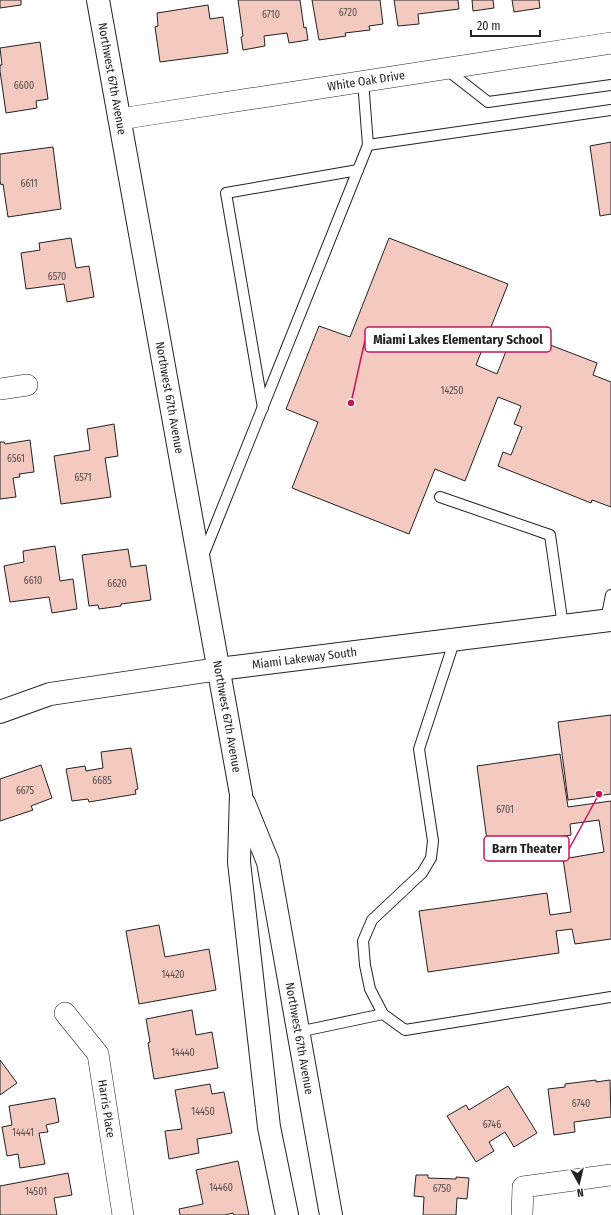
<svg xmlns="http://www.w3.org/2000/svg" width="611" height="1215" font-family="'Fira Sans Condensed',sans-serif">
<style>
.building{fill:#f3c9c0;stroke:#222}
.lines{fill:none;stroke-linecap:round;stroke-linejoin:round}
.service-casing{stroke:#222;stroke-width:12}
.minor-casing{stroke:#222;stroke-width:22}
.tertiary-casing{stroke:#222;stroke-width:24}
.secondary-casing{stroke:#222;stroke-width:24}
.service{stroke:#fff;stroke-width:10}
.minor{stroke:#fff;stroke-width:21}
.tertiary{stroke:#fff;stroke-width:22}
.secondary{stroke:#fff;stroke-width:22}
.labels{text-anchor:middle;stroke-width:3;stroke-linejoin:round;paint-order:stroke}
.number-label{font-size:10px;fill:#564c4a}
.street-label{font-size:12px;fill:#222;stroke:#fff}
.leader{fill:none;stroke:#c2185b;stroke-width:1.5}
.callout-dot{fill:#c2185b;stroke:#fff;stroke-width:1.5}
.callout{fill:#fff;stroke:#c2185b;stroke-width:1.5}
.callout-label{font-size:13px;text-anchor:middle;font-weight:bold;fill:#222}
</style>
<rect width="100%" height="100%" fill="#fff"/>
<!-- building -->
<g class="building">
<polygon points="0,0 21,0 21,5 0,8"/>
<polygon points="238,0 300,0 304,28 306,27 308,40 289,43 287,33 264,36 265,46 243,50 241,37 243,36"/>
<polygon points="312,0 380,0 383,24 369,26 370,30 345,33 346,36 319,40"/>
<polygon points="394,0 458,0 459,9 418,14 419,24 398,26"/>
<polygon points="472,0 493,0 494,8 473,11"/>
<polygon points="512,0 539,0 540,8 514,12"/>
<polygon points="208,5 210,19 223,17 228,53 160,62 155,27 158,26 157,13"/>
<polygon points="40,42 48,99 36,101 37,108 6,113 0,71 0,65 2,65 0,48"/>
<polygon points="611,142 611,214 600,216 590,146"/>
<polygon points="53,147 61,209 8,217 3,184 1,185 0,181 0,154"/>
<polygon points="71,238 76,268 89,266 94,297 67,302 64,284 26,289 21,253 40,250 39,243"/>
<polygon points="389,238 508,284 476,365 497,374 514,331 597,363 593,375 611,382 611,507 592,500 591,503 498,466 503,452 511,455 522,427 514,424 521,406 498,397 465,481 435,469 409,534 292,488 318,422 286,409 319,326 350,337"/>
<polygon points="114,424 118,456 105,458 111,497 61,504 54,456 90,450 87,429"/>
<polygon points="30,440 34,472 19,474 20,477 13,478 16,497 0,499 0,442 4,442 5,444"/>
<polygon points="55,546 60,581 73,579 77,609 52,613 49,597 10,602 4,566 24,562 23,551"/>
<polygon points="128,549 131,567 146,565 151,600 121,604 121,606 99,609 98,605 89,606 82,555"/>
<polygon points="611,715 611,794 568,800 558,722"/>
<polygon points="131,748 138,789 135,790 136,794 89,802 88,799 72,801 66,769 85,766 86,771 103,768 101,752"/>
<polygon points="560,754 568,807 611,801 611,939 575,944 572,929 556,931 559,953 428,972 419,911 547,893 550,915 571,912 563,859 604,852 599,820 570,824 571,835 488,848 477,766"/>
<polygon points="41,765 52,798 31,806 33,810 0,821 0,779"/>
<polygon points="159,925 165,957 209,949 216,990 139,1004 126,931"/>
<polygon points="192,1010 196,1035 212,1032 218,1068 154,1079 148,1043 150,1042 146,1019"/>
<polygon points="0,1060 17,1083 0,1095"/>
<polygon points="596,1080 596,1082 610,1080 611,1117 574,1122 575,1132 554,1135 548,1089 565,1087 565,1084"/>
<polygon points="210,1084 212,1094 224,1092 232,1133 197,1139 199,1153 169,1159 165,1131 182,1129 175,1090"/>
<polygon points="508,1086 537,1133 514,1147 505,1132 489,1142 494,1151 476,1162 447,1116 466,1105 469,1110"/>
<polygon points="55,1098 59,1122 46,1125 48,1132 39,1133 45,1164 20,1168 18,1154 7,1156 2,1127 12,1125 9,1106"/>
<polygon points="238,1161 249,1215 234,1215 233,1213 225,1215 180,1215 179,1209 203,1204 196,1170"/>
<polygon points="68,1173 72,1195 54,1198 57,1215 0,1215 0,1186"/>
<polygon points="416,1175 428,1175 428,1178 456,1179 456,1177 469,1178 467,1199 457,1198 456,1215 423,1215 424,1197 414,1196"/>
</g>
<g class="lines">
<!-- service casing -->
<g class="service-casing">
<g id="service">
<polyline points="447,70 488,102 611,85"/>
<polyline points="368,145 611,110"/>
<polyline points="263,408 226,193 358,170"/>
<polyline points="440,497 550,535 563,626"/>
<polyline points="203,556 368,145 363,81"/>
<polyline points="606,620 611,595"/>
<polyline points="455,639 419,749 433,841 431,858 422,873 372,920 363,941 365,965 370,989 383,1014 405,1030 611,997"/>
<polyline points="298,1032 383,1014"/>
</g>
</g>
<!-- minor casing -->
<g class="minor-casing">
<g id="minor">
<path id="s1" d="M120,119l491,-76"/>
<polyline points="0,389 27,385"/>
<path id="s2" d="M65,1013l33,41 25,161"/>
<polyline points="522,1215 523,1187 611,1175"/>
</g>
</g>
<!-- tertiary casing -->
<g class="tertiary-casing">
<g id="tertiary">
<path id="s3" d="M0,712l50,-18 169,-25 392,-49"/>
</g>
</g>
<!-- secondary casing -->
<g class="secondary-casing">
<g id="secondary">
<path id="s4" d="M98,0l143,794 -2,68 30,265 18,88"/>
<path id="s5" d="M244,803l24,59 63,353"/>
</g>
</g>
<!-- service -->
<use href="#service" class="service"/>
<!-- minor -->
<use href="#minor" class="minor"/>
<!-- tertiary -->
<use href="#tertiary" class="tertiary"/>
<!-- secondary -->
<use href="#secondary" class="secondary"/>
</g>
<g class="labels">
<!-- number labels -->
<g class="number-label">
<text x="348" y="16">6720</text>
<text x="271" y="18">6710</text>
<text x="24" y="89">6600</text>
<text x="29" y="187">6611</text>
<text x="57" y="280">6570</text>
<text x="452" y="394">14250</text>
<text x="16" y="462">6561</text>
<text x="83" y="481">6571</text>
<text x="33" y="584">6610</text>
<text x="117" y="587">6620</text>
<text x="102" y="784">6685</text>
<text x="25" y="794">6675</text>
<text x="505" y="813">6701</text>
<text x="173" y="978">14420</text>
<text x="183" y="1056">14440</text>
<text x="581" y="1107">6740</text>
<text x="203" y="1115">14450</text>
<text x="492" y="1128">6746</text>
<text x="23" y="1136">14441</text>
<text x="221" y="1191">14460</text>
<text x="442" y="1192">6750</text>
<text x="36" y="1195">14501</text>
</g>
<!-- street labels -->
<g class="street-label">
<text dy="4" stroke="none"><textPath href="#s4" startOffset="80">Northwest 67th Avenue</textPath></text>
<text dy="4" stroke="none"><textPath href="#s1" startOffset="249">White Oak Drive</textPath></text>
<text dy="4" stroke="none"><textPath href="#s4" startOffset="404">Northwest 67th Avenue</textPath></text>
<text dy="4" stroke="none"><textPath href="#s3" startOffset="310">Miami Lakeway South</textPath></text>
<text dy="4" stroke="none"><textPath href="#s4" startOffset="728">Northwest 67th Avenue</textPath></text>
<text dy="4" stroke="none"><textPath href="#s5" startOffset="243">Northwest 67th Avenue</textPath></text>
<text dy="4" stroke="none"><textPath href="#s2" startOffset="108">Harris Place</textPath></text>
</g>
</g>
<!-- callouts -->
<path class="leader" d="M351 403L365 340M599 794L569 849"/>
<g class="callout-dot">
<circle cx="351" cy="403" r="4"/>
<circle cx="599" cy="794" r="4"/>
</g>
<g class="callout">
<rect x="365" y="327" width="186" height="25" rx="4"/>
<rect x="484" y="836" width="85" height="25" rx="4"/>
</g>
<g class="callout-label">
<text x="458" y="344">Miami Lakes Elementary School</text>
<text x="527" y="853">Barn Theater</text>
</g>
<!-- north arrow -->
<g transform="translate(579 1183) rotate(172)" stroke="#ffffff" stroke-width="3" paint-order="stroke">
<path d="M0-3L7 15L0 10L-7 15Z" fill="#222222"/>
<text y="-6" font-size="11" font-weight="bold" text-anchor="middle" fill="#222222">N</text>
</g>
<!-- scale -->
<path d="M471 30v6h69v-6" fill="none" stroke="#222222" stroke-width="2"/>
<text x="477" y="30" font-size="12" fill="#222222" stroke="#ffffff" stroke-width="3" paint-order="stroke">20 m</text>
</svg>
